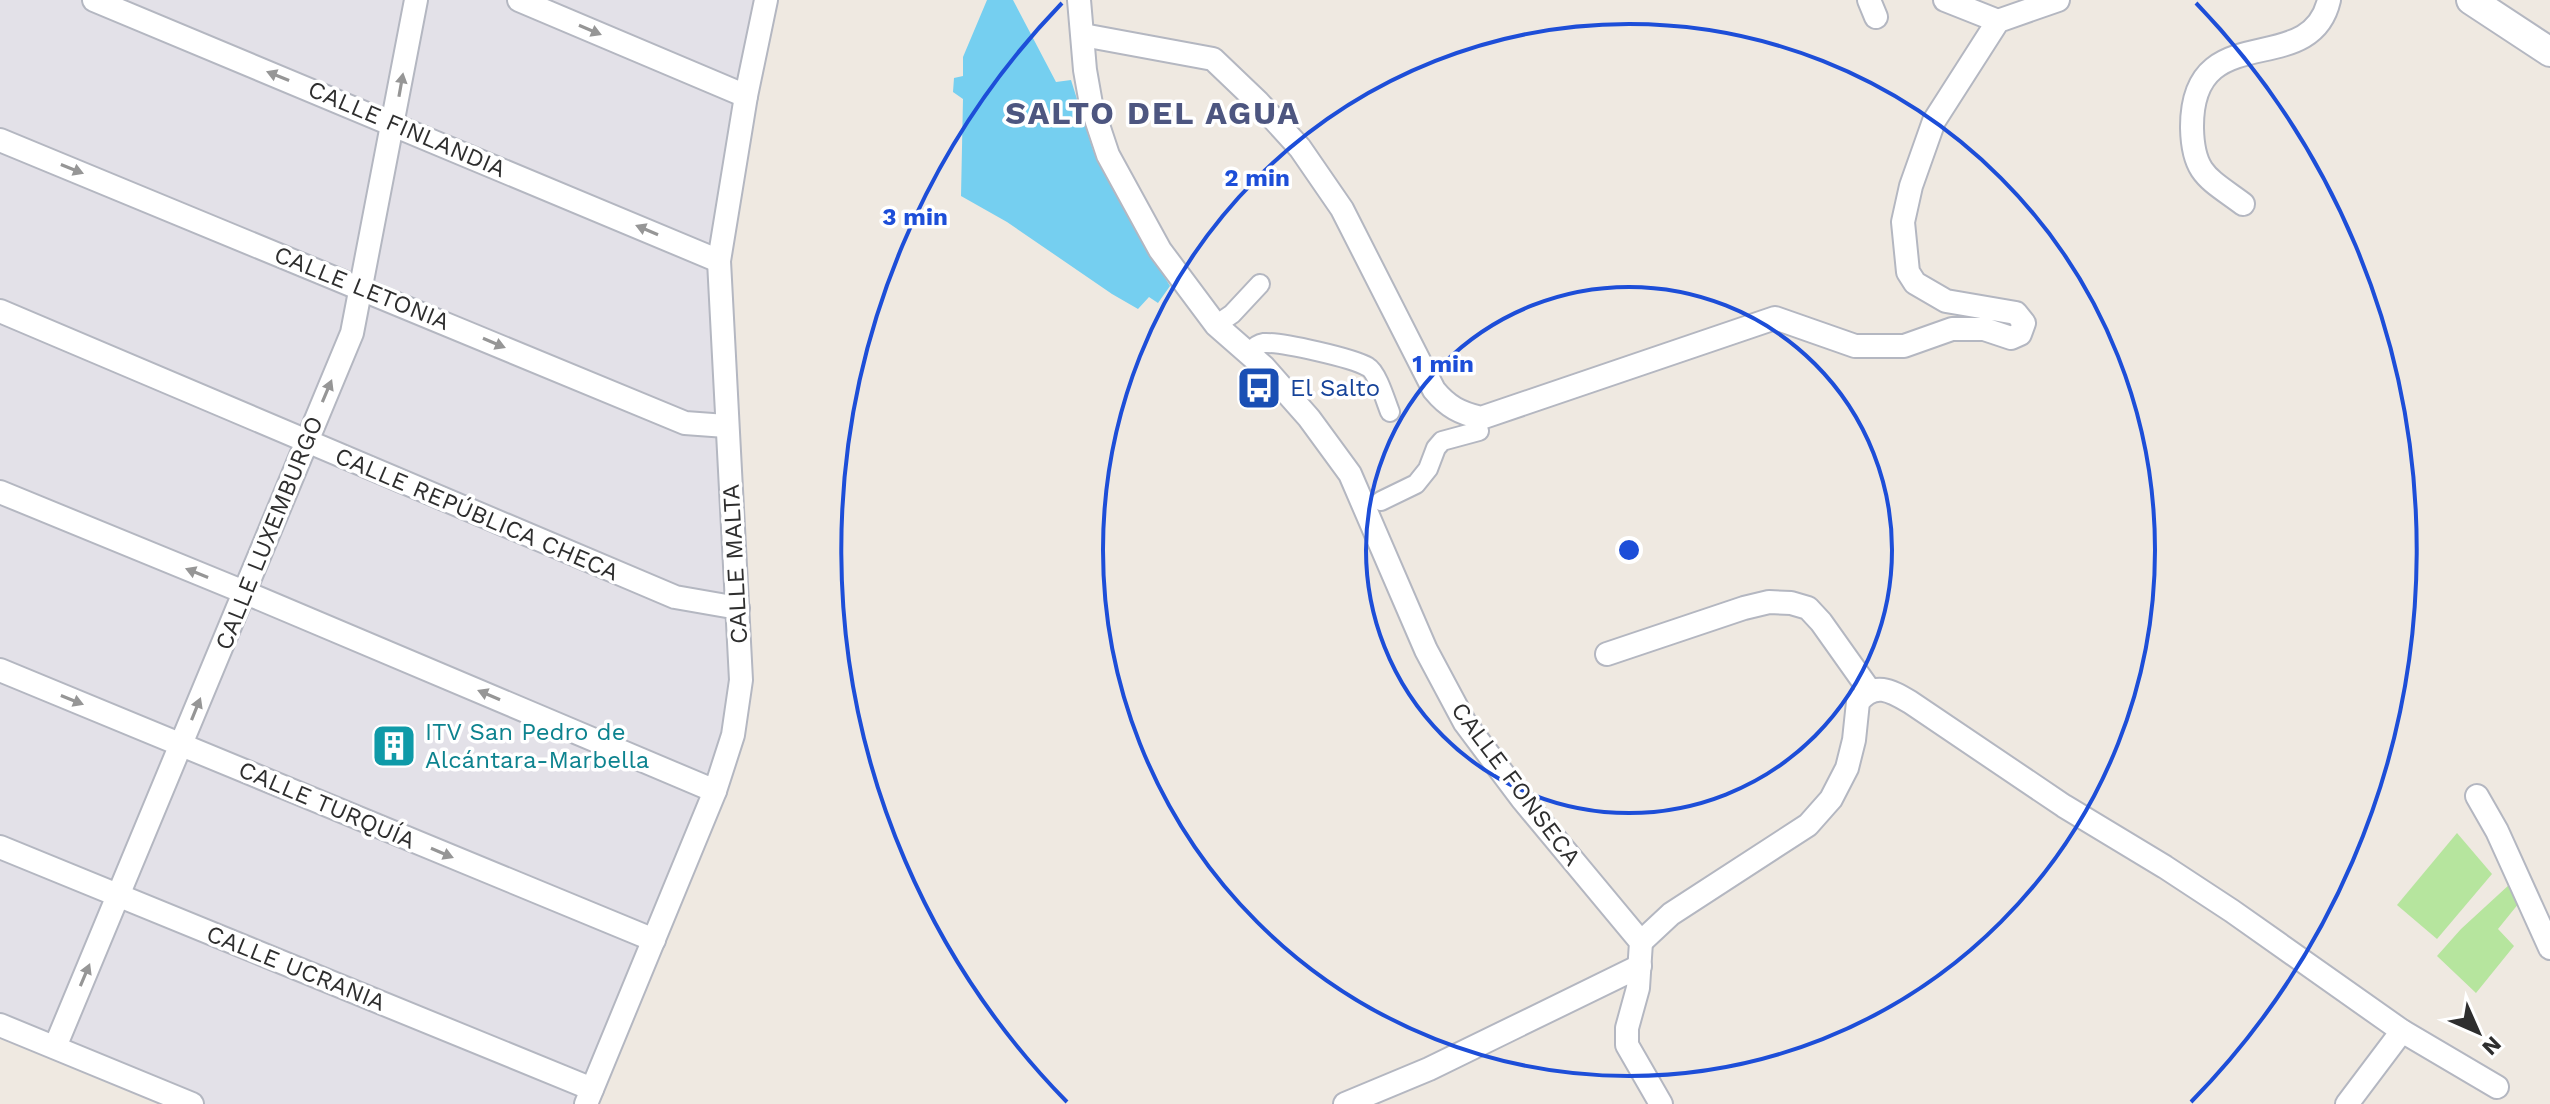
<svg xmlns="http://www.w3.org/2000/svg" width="2550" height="1104" font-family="'Work Sans',sans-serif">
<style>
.industrial{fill:#e3e1e8}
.green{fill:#b6e59e}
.water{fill:#75cff0}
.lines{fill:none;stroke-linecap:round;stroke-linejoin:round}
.pedestrian-casing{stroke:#b4b7c1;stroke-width:22}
.minor-casing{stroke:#b4b7c1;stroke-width:26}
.tertiary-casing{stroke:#b4b7c1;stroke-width:32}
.pedestrian{stroke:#fff;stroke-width:18}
.minor{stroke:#fff;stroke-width:22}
.tertiary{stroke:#fff;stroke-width:28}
.oneway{fill:#969696}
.ring{fill:none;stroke:#1d4ed8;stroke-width:4}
.labels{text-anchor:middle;stroke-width:7;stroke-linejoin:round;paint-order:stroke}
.street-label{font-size:24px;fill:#2e2e2e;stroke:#fff}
.transit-label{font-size:24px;fill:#164399;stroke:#fff;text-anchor:start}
.culture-label{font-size:24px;fill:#0d838f;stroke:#fff;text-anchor:start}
.district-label{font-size:32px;font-weight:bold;letter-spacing:2px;fill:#4d5680;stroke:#fff}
.centre{fill:#1d4ed8;stroke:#fff;stroke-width:4}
.ring-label{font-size:24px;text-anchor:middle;font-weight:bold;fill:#1d4ed8;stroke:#fff;stroke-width:7;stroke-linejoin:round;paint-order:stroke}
</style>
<rect width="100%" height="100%" fill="#efe9e1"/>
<!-- industrial -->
<polygon class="industrial" points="0,0 766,0 719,261 733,735 586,1104 192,1104 0,1025"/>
<!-- green -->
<g class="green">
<polygon points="2457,833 2492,874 2437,939 2397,905"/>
<polygon points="2510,884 2519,903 2498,929 2514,946 2476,993 2437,956 2461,929"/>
</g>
<!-- water -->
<polygon class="water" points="987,0 1013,0 1056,82 1071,80 1093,150 1124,208 1170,286 1158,303 1149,297 1138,309 1112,294 1007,222 961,196 963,99 953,92 954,78 963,76 963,57"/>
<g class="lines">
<!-- pedestrian casing -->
<g class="pedestrian-casing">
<g id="pedestrian">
<polyline points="1216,325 1232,314 1260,284"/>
<path d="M1249,353c4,-5 8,-9 15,-10 18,-1 89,15 104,24 9,5 18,35 22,45"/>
<polyline points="1381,501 1416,484 1428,469 1436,448 1442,441 1479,431"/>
</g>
</g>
<!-- minor casing -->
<g class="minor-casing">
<g id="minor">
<polyline points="94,0 719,261"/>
<polyline points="519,0 746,96"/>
<polyline points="1079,0 1085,70 1091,104 1108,155 1160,250 1216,325 1264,367 1309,418 1350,474 1426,650 1465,723 1522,799 1641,942 1638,988 1627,1028 1627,1045 1661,1104"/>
<polyline points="1869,0 1876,17"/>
<polyline points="1945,0 1998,21"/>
<path d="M1083,35l130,24 45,43 42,46 42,61 92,181c14,17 26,23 47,28l294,-100 80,28h49l48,-17h32l27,9 9,-4 4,-11 -8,-10 -70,-12 -31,-18 -7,-11 -5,-50 8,-36 23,-65 64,-100 60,-21"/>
<polyline points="0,140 685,423 726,426"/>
<path d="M2243,204c-35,-26 -50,-30 -51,-76 -1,-114 118,-46 137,-128"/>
<polyline points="0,311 675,597 738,608"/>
<polyline points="0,492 244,592 715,791"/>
<polyline points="1607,654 1744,608 1769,602 1791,603 1808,608 1821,622 1870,691"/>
<polyline points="0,670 654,940"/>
<polyline points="2477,796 2497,831 2550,948"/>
<polyline points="0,847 592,1089"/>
<path d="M1641,942l30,-28 137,-89 23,-26 16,-31 7,-28 4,-38c17,-21 33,-11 52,0l154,104 101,61 67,44 170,120 95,56"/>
<polyline points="0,1025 192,1104"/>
<polyline points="55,1047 352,333 416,0"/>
<polyline points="586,1104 715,791 733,735 741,680 719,261 746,96 766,0"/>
<polyline points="1345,1104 1429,1069 1640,966"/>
<polyline points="2347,1104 2402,1031"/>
</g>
</g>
<!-- tertiary casing -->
<g class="tertiary-casing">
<polyline id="tertiary" points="2471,0 2550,52"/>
</g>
<!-- pedestrian -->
<use href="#pedestrian" class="pedestrian"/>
<!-- minor -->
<use href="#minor" class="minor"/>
<!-- tertiary -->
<use href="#tertiary" class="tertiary"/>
</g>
<!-- one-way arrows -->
<defs><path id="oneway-solid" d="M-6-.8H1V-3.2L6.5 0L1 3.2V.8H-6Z" transform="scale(2)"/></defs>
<g class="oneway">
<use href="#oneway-solid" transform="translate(590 30) rotate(23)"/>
<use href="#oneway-solid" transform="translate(278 76) rotate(-158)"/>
<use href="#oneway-solid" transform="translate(401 85) rotate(-80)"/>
<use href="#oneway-solid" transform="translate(72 169) rotate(22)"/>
<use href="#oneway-solid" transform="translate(647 230) rotate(-157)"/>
<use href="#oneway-solid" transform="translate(494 343) rotate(23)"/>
<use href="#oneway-solid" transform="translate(327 391) rotate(-67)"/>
<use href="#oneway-solid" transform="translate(197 573) rotate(-158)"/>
<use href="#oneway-solid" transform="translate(489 695) rotate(-157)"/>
<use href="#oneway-solid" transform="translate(72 700) rotate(22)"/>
<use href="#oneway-solid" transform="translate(196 709) rotate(-68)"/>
<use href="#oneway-solid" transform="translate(442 853) rotate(23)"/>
<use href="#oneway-solid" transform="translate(85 975) rotate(-67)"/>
</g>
<!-- distance rings -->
<g class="ring">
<circle cx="1629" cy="550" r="263"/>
<circle cx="1629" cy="550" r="526"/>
<path d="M1067 1102A788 788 0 0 1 1062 3M2196 3A788 788 0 0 1 2191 1102"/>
</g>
<!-- icons -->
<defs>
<g id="bus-square" transform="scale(2.3)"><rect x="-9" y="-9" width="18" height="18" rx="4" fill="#1a4fb4" stroke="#fff"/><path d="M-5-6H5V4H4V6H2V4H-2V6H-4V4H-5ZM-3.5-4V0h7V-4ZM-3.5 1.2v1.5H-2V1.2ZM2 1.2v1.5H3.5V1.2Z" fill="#fff"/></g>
<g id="building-square" transform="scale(2.3)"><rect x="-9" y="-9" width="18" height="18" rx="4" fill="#0f9aa8" stroke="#fff"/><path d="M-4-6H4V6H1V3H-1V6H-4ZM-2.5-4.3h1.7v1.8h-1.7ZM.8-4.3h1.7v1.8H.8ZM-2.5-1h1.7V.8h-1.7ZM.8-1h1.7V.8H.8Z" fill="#fff"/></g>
</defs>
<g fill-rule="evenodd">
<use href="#bus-square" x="1259" y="388"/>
<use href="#building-square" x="394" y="746"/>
</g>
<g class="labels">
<!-- street labels -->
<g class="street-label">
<text transform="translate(407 129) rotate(23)" y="8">CALLE FINLANDIA</text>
<text transform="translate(362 288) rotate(22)" y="8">CALLE LETONIA</text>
<text transform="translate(477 514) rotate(23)" y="8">CALLE REPÚBLICA CHECA</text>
<text transform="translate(269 533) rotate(-68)" y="8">CALLE LUXEMBURGO</text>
<text transform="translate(735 564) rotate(-93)" y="8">CALLE MALTA</text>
<text transform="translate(1516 784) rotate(53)" y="8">CALLE FONSECA</text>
<text transform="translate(327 805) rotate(23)" y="8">CALLE TURQUÍA</text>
<text transform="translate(296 968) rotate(22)" y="8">CALLE UCRANIA</text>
</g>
<!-- transit labels -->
<g class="transit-label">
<text x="1290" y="396">El Salto</text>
</g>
<!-- culture labels -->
<g class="culture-label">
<text x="425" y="740">ITV San Pedro de<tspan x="425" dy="28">Alcántara-Marbella</tspan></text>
</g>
<!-- district labels -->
<g class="district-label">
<text x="1153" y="124">SALTO DEL AGUA</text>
</g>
</g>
<circle cx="1629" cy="550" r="12" class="centre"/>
<g class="ring-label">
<text x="1257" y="186">2 min</text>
<text x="915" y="225">3 min</text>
<text x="1443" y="372">1 min</text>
</g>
<!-- north arrow -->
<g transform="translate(2478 1032) rotate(135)" stroke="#ffffff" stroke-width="6" paint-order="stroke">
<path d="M0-6L14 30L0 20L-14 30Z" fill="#2e2e2e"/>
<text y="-12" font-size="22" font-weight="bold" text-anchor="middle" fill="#2e2e2e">N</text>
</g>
</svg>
